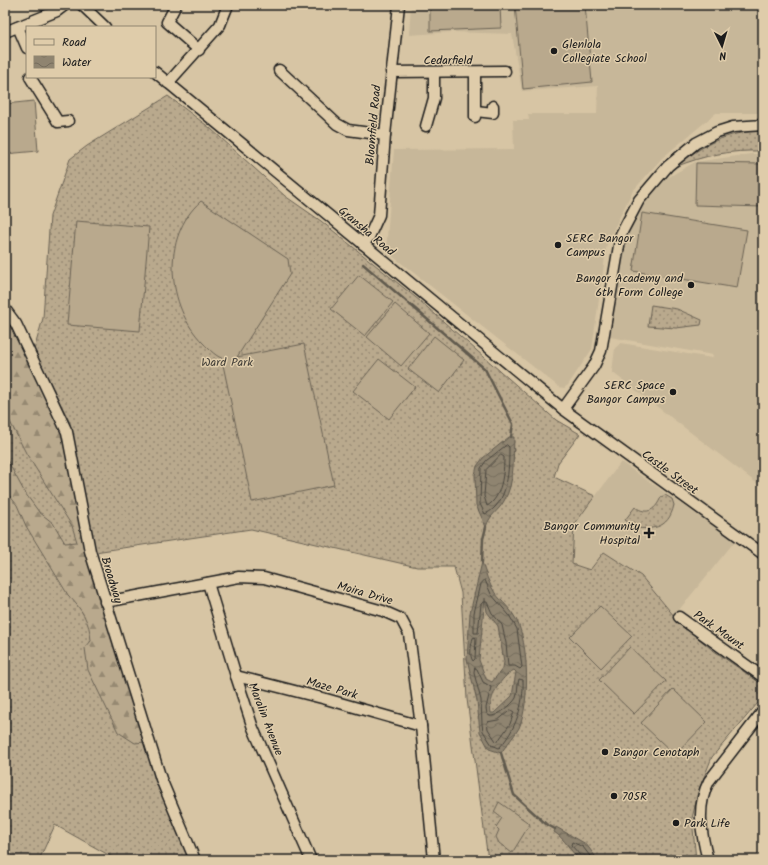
<svg xmlns="http://www.w3.org/2000/svg" width="768" height="865" font-family="Kalam,sans-serif">
<style>
.built{fill:#c7b799}
.grass{fill:url(#grass-dots);stroke:#6a6254}
.forest{fill:url(#forest-firs);stroke:#6a6254}
.garden{fill:#b9a98d;stroke:#6a6254}
.water{fill:url(#water-waves);stroke:#615a4e;fill-rule:evenodd}
.lines{fill:none;stroke-linecap:round;stroke-linejoin:round}
.shore{stroke:#4a463e;stroke-width:1}
.stream{stroke:#615a4e;stroke-width:2.5}
.minor-casing{stroke:#1c1c1c;stroke-width:13}
.minor{stroke:#dfccaa;stroke-width:10}
.poi-dot{fill:#1c1c1c;stroke:#dfccaa;stroke-width:1.5}
.labels{text-anchor:middle;stroke-width:3;stroke-linejoin:round;paint-order:stroke}
.poi-label{font-size:12px;fill:#1c1c1c;stroke:#dfccaa;text-anchor:start}
.street-label{font-size:12px;fill:#1c1c1c;stroke:#dfccaa}
.park-label{font-size:12px;fill:#433f38;stroke:#dfccaa}
</style>
<defs>
<pattern id="grass-dots" width="8" height="8" patternUnits="userSpaceOnUse"><rect width="8" height="8" fill="#b9a98d"/><path d="M2 2h.1M6 6h.1" fill="none" stroke="#968972" stroke-width="1.8" stroke-linecap="round"/></pattern>
<pattern id="forest-firs" width="22" height="20" patternUnits="userSpaceOnUse"><rect width="22" height="20" fill="#b9a98d"/><path d="M5 1l3.5 6h-7zM16 11l3.5 6h-7z" fill="#968972"/></pattern>
<pattern id="water-waves" width="16" height="10" patternUnits="userSpaceOnUse"><rect width="16" height="10" fill="#8f8470"/><path d="M0 5q4-4 8 0t8 0" fill="none" stroke="#746b5b"/></pattern>
</defs>
<rect width="100%" height="100%" fill="#d7c5a4"/>
<filter id="ink" filterUnits="userSpaceOnUse"><feTurbulence type="fractalNoise" baseFrequency=".025" numOctaves="2"/><feDisplacementMap in="SourceGraphic" scale="8" xChannelSelector="R" yChannelSelector="G"/><feConvolveMatrix kernelMatrix="1 2 1 2 8 2 1 2 1" color-interpolation-filters="sRGB"/></filter>
<g filter="url(#ink)">
<!-- built -->
<g class="built">
<polygon points="411,5 763,5 763,113 716,113 662,158 632,192 607,243 592,349 568,385 564,388 559,387 386,251 394,150 514,149 513,120 529,120 528,114 597,114 598,86 522,91 512,34 453,32 409,35"/>
<polygon points="751,154 763,154 763,488 612,372 615,348 621,343 712,358 713,355 610,337 626,232 642,202 667,178 695,162"/>
<polygon points="621,462 735,541 674,616 663,602 603,552 590,570 572,564 574,525"/>
</g>
<!-- grass -->
<g class="grass">
<polygon points="168,96 210,128 285,196 321,221 420,301 556,420 580,434 558,463 554,477 595,496 574,525 572,564 590,570 604,552 641,576 679,622 710,648 763,685 763,697 712,757 699,790 692,818 696,860 547,860 542,853 539,860 488,860 467,699 461,593 454,567 417,567 251,529 95,552 70,423 34,350 43,318 50,216 70,159 87,146"/>
<path d="M763,130v21c-33,-1 -58,4 -88,16 30,-24 50,-34 88,-37z"/>
<polygon points="651,305 677,309 702,320 701,325 676,328 648,326"/>
<polygon points="5,320 81,531 165,802 189,860 121,860 114,858 55,825 39,860 5,860"/>
<path d="M665,495l7,4 2,6c-6,26 -23,24 -43,23v-4l-6,-4 10,-13c13,9 21,2 26,-10z"/>
</g>
<!-- forest -->
<path class="forest" d="M5,320l9,10 46,96 23,115 62,201 -10,1 -17,-11 -30,-62 -3,-22 6,-7c-1,-19 -10,-33 -23,-46l-42,-69 -9,-21 -12,-15v-34l20,37 14,19 14,11 12,20 12,-1 -5,-16 -46,-73 -21,-41z"/>
<!-- garden -->
<g class="garden">
<polygon points="430,5 500,5 501,28 430,31"/>
<polygon points="515,5 585,5 592,82 523,89"/>
<polygon points="34,101 38,151 5,154 5,104"/>
<polygon points="696,163 763,164 763,207 695,205"/>
<path d="M201,201l87,58 2,15 -53,83 67,-13 30,141 -82,17 -30,-142 3,-1c-8,-1 -16,-10 -22,-16 -36,-36 -43,-106 -2,-142z"/>
<polygon points="642,213 747,230 737,288 633,271"/>
<polygon points="76,221 149,227 140,331 67,325"/>
<polygon points="359,275 393,302 365,336 331,309"/>
<polygon points="395,304 429,333 401,366 367,337"/>
<polygon points="434,336 464,360 439,393 408,369"/>
<polygon points="379,359 415,387 389,419 353,391"/>
<polygon points="600,606 632,636 601,668 570,637"/>
<polygon points="630,647 666,681 634,714 599,680"/>
<polygon points="673,689 707,722 675,755 641,723"/>
<polygon points="499,802 530,824 512,853 499,843 496,837 499,830 496,827 502,818 494,812"/>
</g>
<!-- water -->
<g class="water">
<path d="M509,437h5c-1,21 1,46 -10,64 -6,11 -14,13 -18,26l-10,-22 -1,-30 2,-9 6,-8z"/>
<path d="M482,562c3,10 7,22 13,31 7,9 16,16 21,26 13,24 14,84 3,109 -5,9 -13,17 -18,25l-12,-4 -9,-17 -3,-31 -10,-42 3,-46zM485,598l2,14 11,14 6,36 -1,6 -11,14 -6,-3 -7,-19zM514,670l2,2 -4,24 -18,17h-3c-3,-16 10,-36 23,-43z"/>
<path d="M556,827l30,17 12,16h-19c-9,-10 -14,-21 -25,-28z"/>
</g>
<g class="lines">
<!-- shore -->
<g class="shore">
<path d="M507,445l2,2c0,21 0,57 -24,67l-5,-10 1,-36 5,-7z"/>
<path d="M501,455l3,2c0,15 -2,41 -17,49l-3,-10 2,-26z"/>
<polygon points="485,580 491,594 509,615 517,629 522,667 520,669 515,666 508,666 506,643 502,625 492,613 487,602 484,602 481,604 478,633 474,633 474,613 481,584"/>
<path d="M476,638l-1,21 -2,2c-4,-5 -2,-16 0,-23z"/>
<path d="M475,668l2,1 6,13 8,5 -5,21 1,6 3,2c7,1 22,-11 26,-18 2,-5 1,-13 3,-19l4,1c1,24 -7,50 -24,68l-7,-3 -9,-14 -1,-7 -1,-24 -7,-27z"/>
<polygon points="511,710 514,712 510,724 498,741 496,741 488,729 487,722 498,720"/>
<polyline points="581,860 581,856 571,845 572,842 583,847 593,860"/>
</g>
<!-- stream -->
<g class="stream">
<polyline points="363,264 485,369 513,424 511,437"/>
<polyline points="482,562 483,539 486,527"/>
<polyline points="501,753 514,795 546,824 555,829"/>
</g>
<!-- minor casing -->
<g class="minor-casing">
<g id="minor">
<polyline points="82,5 105,27"/>
<polyline points="176,5 167,22 199,50"/>
<polyline points="18,27 27,48"/>
<polyline points="5,32 57,11 65,5"/>
<polyline points="279,70 337,124 348,130 385,135"/>
<polyline points="155,72 563,409 763,554"/>
<polyline points="391,72 505,71"/>
<polyline points="30,77 58,122 68,121"/>
<polyline points="168,83 220,25 228,5"/>
<polyline points="476,111 493,113 493,106"/>
<polyline points="475,117 475,73"/>
<polyline points="426,126 434,98 434,73"/>
<polyline points="363,244 369,237 379,215 385,135 399,5"/>
<polyline points="5,309 16,324 67,432 90,551 161,779 195,860"/>
<polyline points="563,409 594,366 601,351 621,234 639,200 668,166 696,143 717,132 733,127 763,125"/>
<polyline points="208,583 236,676 253,728 311,860"/>
<polyline points="105,602 239,577 264,578 383,611 401,619 409,634 421,726 434,860"/>
<polyline points="679,617 763,677"/>
<polyline points="236,676 326,699 421,726"/>
<path d="M708,860c-7,-26 -12,-54 1,-79l54,-70"/>
</g>
</g>
<!-- minor -->
<use href="#minor" class="minor"/>
</g>
</g>
<!-- markers -->
<g class="poi-dot">
<circle cx="554" cy="51" r="4"/>
<circle cx="558" cy="245" r="4"/>
<circle cx="691" cy="285" r="4"/>
<circle cx="673" cy="392" r="4"/>
<path d="M647 527h4v4h4v4h-4v4h-4v-4h-4v-4h4z"/>
<circle cx="605" cy="752" r="4"/>
<circle cx="614" cy="796" r="4"/>
<circle cx="676" cy="823" r="4"/>
</g>
<g class="labels">
<!-- poi labels -->
<g class="poi-label">
<text x="562" y="48">Glenlola<tspan x="562" dy="14">Collegiate School</tspan></text>
<text x="566" y="242">SERC Bangor<tspan x="566" dy="14">Campus</tspan></text>
<text x="683" y="282" text-anchor="end">Bangor Academy and<tspan x="683" dy="14">6th Form College</tspan></text>
<text x="665" y="389" text-anchor="end">SERC Space<tspan x="665" dy="14">Bangor Campus</tspan></text>
<text x="640" y="530" text-anchor="end">Bangor Community<tspan x="640" dy="14">Hospital</tspan></text>
<text x="613" y="756">Bangor Cenotaph</text>
<text x="622" y="800">705R</text>
<text x="684" y="827">Park Life</text>
</g>
<!-- street labels -->
<g class="street-label">
<text x="448" y="64">Cedarfield</text>
<text transform="translate(373 125) rotate(-85)" y="4">Bloomfield Road</text>
<text transform="translate(367 231) rotate(40)" y="4">Gransha Road</text>
<text transform="translate(670 472) rotate(36)" y="4">Castle Street</text>
<text transform="translate(112 580) rotate(73)" y="4">Broadway</text>
<text transform="translate(365 593) rotate(16)" y="4">Moira Drive</text>
<text transform="translate(719 630) rotate(35)" y="4">Park Mount</text>
<text transform="translate(332 688) rotate(16)" y="4">Maze Park</text>
<text transform="translate(266 719) rotate(69)" y="4">Maralin Avenue</text>
</g>
<!-- park labels -->
<g class="park-label">
<text x="227" y="366">Ward Park</text>
</g>
</g>
<!-- margin -->
<rect width="768" height="865" fill="none" stroke="#dfccaa" stroke-width="20"/>
<rect x="10" y="10" width="748" height="845" fill="none" stroke="#1c1c1c" stroke-width="1.5" filter="url(#ink)"/>
<!-- legend -->
<rect x="26" y="26" width="130" height="52" fill="#dfccaa" stroke="#918671"/>
<rect x="34" y="39" width="20" height="6" fill="#dfccaa" stroke="#918671"/>
<text x="62" y="46" font-size="12" fill="#1c1c1c">Road</text>
<rect x="34" y="56" width="20" height="12" fill="url(#water-waves)" stroke="#918671"/>
<text x="62" y="66" font-size="12" fill="#1c1c1c">Water</text>
<!-- north arrow -->
<g transform="translate(722 46) rotate(175)" stroke="#dfccaa" stroke-width="3" paint-order="stroke">
<path d="M0-3L7 15L0 10L-7 15Z" fill="#1c1c1c"/>
<text y="-6" font-size="11" font-weight="bold" text-anchor="middle" fill="#1c1c1c">N</text>
</g>
</svg>
